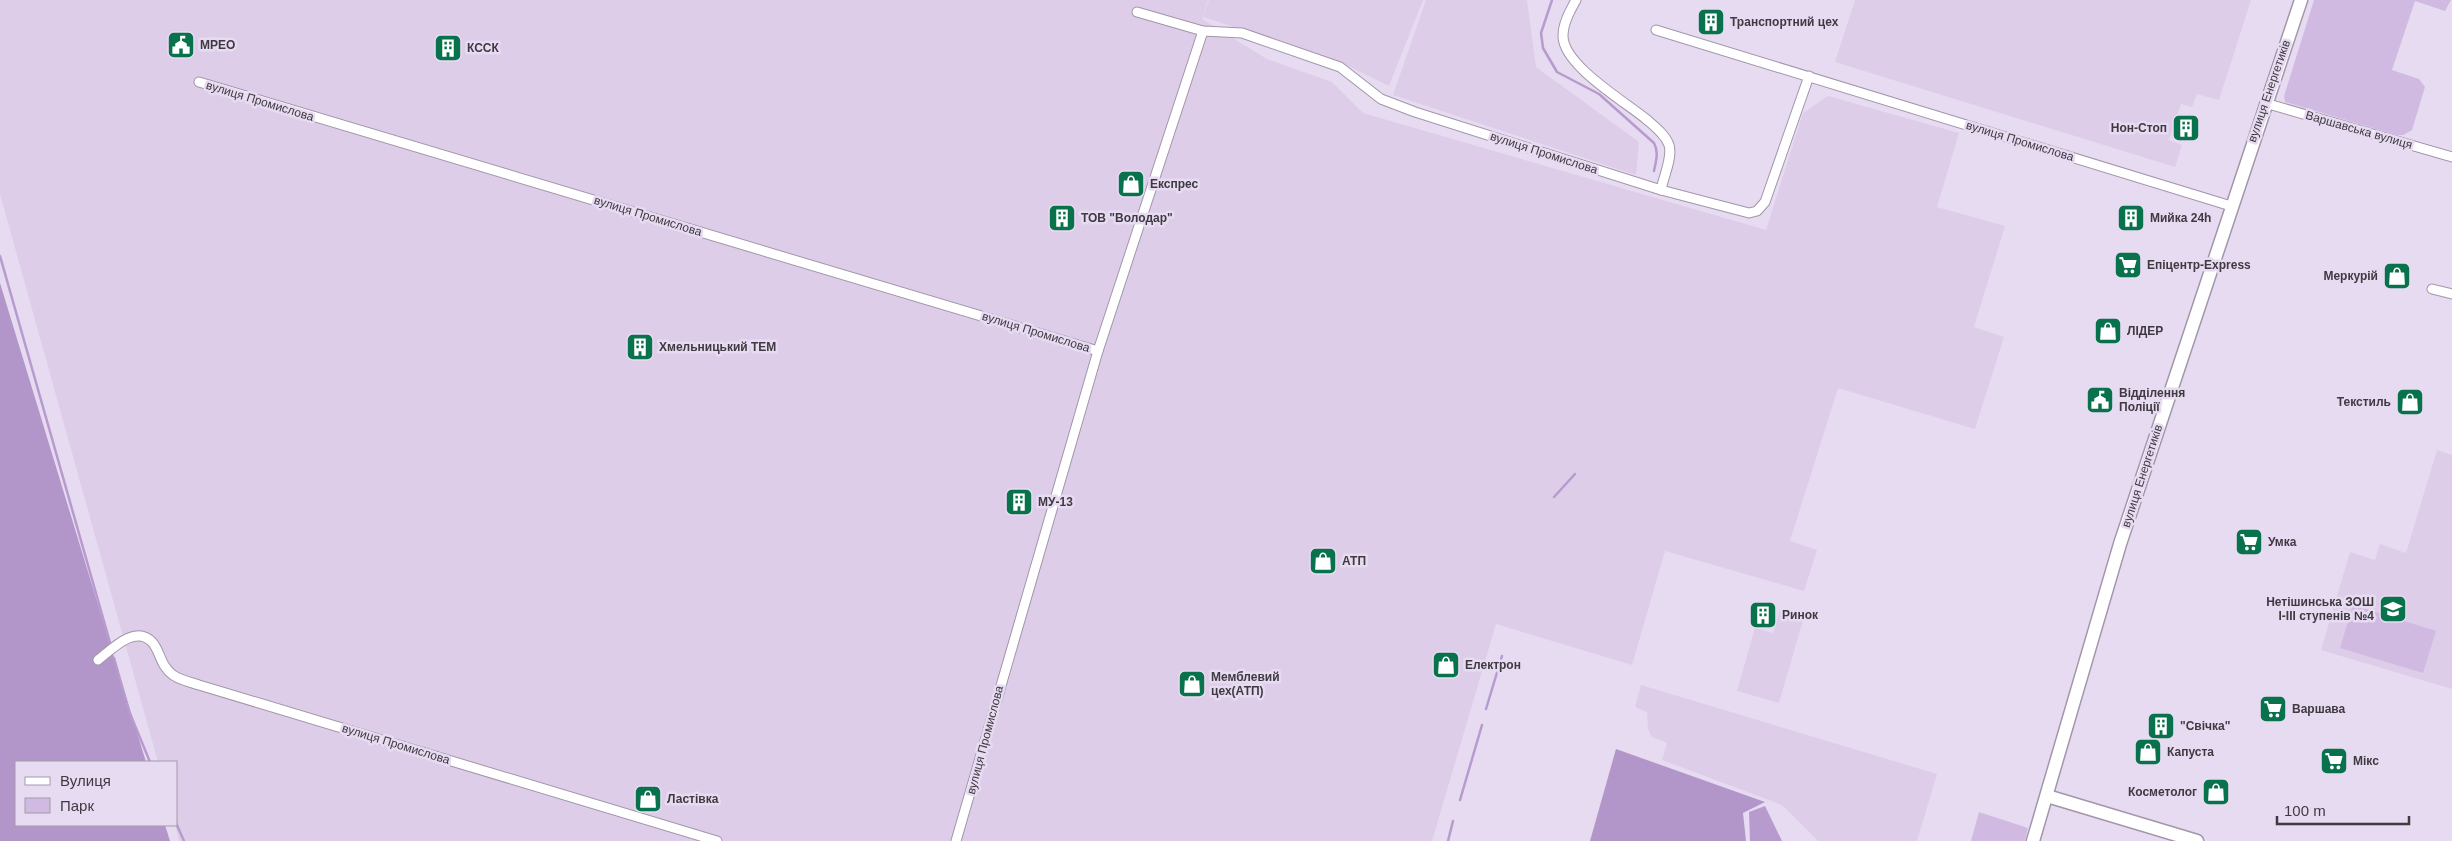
<svg xmlns="http://www.w3.org/2000/svg" width="2452" height="841" font-family="Helvetica,sans-serif">
<style>
.built{fill:#ddcde9}
.green{fill:#d1bae2}
.forest{fill:#b396c9}
.water{fill:#b89bce}
.lines{fill:none;stroke-linecap:round;stroke-linejoin:round}
.stream{stroke:#b89bce;stroke-width:2.5}
.street-casing{stroke:#a196aa;stroke-width:11}
.secondary-casing{stroke:#a196aa;stroke-width:15}
.street{stroke:#fff;stroke-width:9}
.secondary{stroke:#fff;stroke-width:12}
.labels{text-anchor:middle;stroke-width:5;stroke-linejoin:round;paint-order:stroke}
.poi-label{font-size:12px;font-weight:bold;fill:#3f3a42;stroke:#e7dbf1;text-anchor:start}
.street-label{font-size:12px;fill:#3f3a42;stroke:#e7dbf1}
</style>
<rect width="100%" height="100%" fill="#e7dbf1"/>
<!-- built -->
<g class="built">
<polygon points="0,0 1208,0 1202,19 1267,59 1332,82 1363,113 1766,230 1803,113 1828,96 1959,133 1937,207 2005,226 1974,327 2004,337 1975,429 1838,388 1790,541 1817,550 1804,591 1665,551 1632,665 1496,624 1432,841 179,841 175,825 176,762 158,762 0,194"/>
<polygon points="1209,0 1423,0 1389,86 1336,60 1203,17"/>
<polygon points="1426,0 1527,0 1536,67 1639,142 1636,175 1393,95"/>
<polygon points="1855,0 2251,0 2219,100 2197,94 2192,107 2181,104 2169,140 2182,145 2175,167 1835,62"/>
<polygon points="2437,450 2452,455 2452,689 2321,650 2350,552 2375,560 2380,544 2406,553"/>
<polygon points="1780,610 1804,617 1779,703 1737,691 1755,628 1773,633"/>
<polygon points="1641,685 1937,774 1917,841 1818,841 1782,805 1662,760 1667,743 1652,737 1648,729 1647,712 1635,707"/>
</g>
<!-- green -->
<g class="green">
<polygon points="2314,0 2451,0 2445,11 2415,1 2392,70 2419,79 2425,87 2412,130 2403,135 2397,135 2285,102 2284,96"/>
<polygon points="2353,605 2436,631 2423,673 2340,648"/>
<polygon points="1979,812 2028,828 2025,841 1971,841"/>
</g>
<!-- forest -->
<g class="forest">
<polygon points="0,283 146,762 16,762 16,825 165,825 170,841 0,841"/>
<polygon points="1616,749 1765,802 1743,813 1746,841 1590,841"/>
</g>
<!-- water -->
<polygon class="water" points="1765,806 1782,841 1750,841 1749,812"/>
<g class="lines">
<!-- stream -->
<g class="stream">
<path d="M1552,0l-11,33 2,15 14,24 42,22 55,49c5,9 2,18 0,28"/>
<polyline points="0,256 111,646"/>
<polyline points="1554,497 1575,474"/>
<polyline points="114,658 129,711 150,762"/>
<polyline points="1486,709 1502,656"/>
<polyline points="1460,800 1482,725"/>
<polyline points="176,823 184,841"/>
<polyline points="1448,841 1453,821"/>
</g>
<!-- street casing -->
<g class="street-casing">
<g id="street">
<path d="M1576,0c-6,11 -13,23 -13,36 0,29 61,65 83,83 8,7 19,15 23,26 4,12 -6,33 -8,45"/>
<polyline points="1137,12 1203,31 1242,33 1340,67 1381,99 1415,112 1661,190 1749,213 1757,211 1765,202 1809,76"/>
<polyline points="1656,30 2231,206"/>
<polyline points="199,82 1098,351 1203,31"/>
<polyline points="2265,103 2452,157"/>
<polyline points="2432,289 2452,294"/>
<path d="M98,660c13,-10 37,-36 54,-18 8,8 8,24 21,33 7,5 17,7 26,10l518,156"/>
<polyline points="956,841 1098,351"/>
</g>
</g>
<!-- secondary casing -->
<g class="secondary-casing">
<g id="secondary">
<polyline points="2047,796 2197,841"/>
<polyline points="2033,841 2120,544 2301,0"/>
</g>
</g>
<!-- street -->
<use href="#street" class="street"/>
<!-- secondary -->
<use href="#secondary" class="secondary"/>
</g>
<!-- icons -->
<defs>
<g id="building-square" transform="scale(1.4375)"><rect x="-9" y="-9" width="18" height="18" rx="4" fill="#07724b" stroke="#e7dbf1"/><path d="M-4-6H4V6H1V3H-1V6H-4ZM-2.5-4.3h1.7v1.8h-1.7ZM.8-4.3h1.7v1.8H.8ZM-2.5-1h1.7V.8h-1.7ZM.8-1h1.7V.8H.8Z" fill="#fff"/></g>
<g id="civic-square" transform="scale(1.4375)"><rect x="-9" y="-9" width="18" height="18" rx="4" fill="#07724b" stroke="#e7dbf1"/><path d="M-.6-6.5H3V-4.5H.6V-3L4-1V1h2V6H-6V1h2V-1L-.6-3ZM-1.2 2.5V6h2.4V2.5Z" fill="#fff"/></g>
<g id="shop-square" transform="scale(1.4375)"><rect x="-9" y="-9" width="18" height="18" rx="4" fill="#07724b" stroke="#e7dbf1"/><path d="M-5-2.5h2.3a2.7 3.5 0 0 1 5.4 0H5L5.5 6h-11ZM-1.5-2.5h3a1.5 2.3 0 0 0-3 0Z" fill="#fff"/></g>
<g id="supermarket-square" transform="scale(1.4375)"><rect x="-9" y="-9" width="18" height="18" rx="4" fill="#07724b" stroke="#e7dbf1"/><path d="M-6-5.5h2.5l.6 2H6L4.5 2H-2.5L-4.4-4H-6ZM-1.5 3.2a1.3 1.3 0 1 0 .1 0ZM3 3.2a1.3 1.3 0 1 0 .1 0Z" fill="#fff"/></g>
<g id="school-square" transform="scale(1.4375)"><rect x="-9" y="-9" width="18" height="18" rx="4" fill="#07724b" stroke="#e7dbf1"/><path d="M0-5L7-2L0 1L-7-2ZM-4 1L0 2.5L4 1V4Q0 6-4 4Z" fill="#fff"/></g>
</defs>
<g fill-rule="evenodd">
<use href="#building-square" x="1711" y="22"/>
<use href="#civic-square" x="181" y="45"/>
<use href="#building-square" x="448" y="48"/>
<use href="#building-square" x="2186" y="128"/>
<use href="#shop-square" x="1131" y="184"/>
<use href="#building-square" x="1062" y="218"/>
<use href="#building-square" x="2131" y="218"/>
<use href="#supermarket-square" x="2128" y="265"/>
<use href="#shop-square" x="2397" y="276"/>
<use href="#shop-square" x="2108" y="331"/>
<use href="#building-square" x="640" y="347"/>
<use href="#civic-square" x="2100" y="400"/>
<use href="#shop-square" x="2410" y="402"/>
<use href="#building-square" x="1019" y="502"/>
<use href="#supermarket-square" x="2249" y="542"/>
<use href="#shop-square" x="1323" y="561"/>
<use href="#school-square" x="2393" y="609"/>
<use href="#building-square" x="1763" y="615"/>
<use href="#shop-square" x="1446" y="665"/>
<use href="#shop-square" x="1192" y="684"/>
<use href="#supermarket-square" x="2273" y="709"/>
<use href="#building-square" x="2161" y="726"/>
<use href="#shop-square" x="2148" y="752"/>
<use href="#supermarket-square" x="2334" y="761"/>
<use href="#shop-square" x="2216" y="792"/>
<use href="#shop-square" x="648" y="799"/>
</g>
<g class="labels">
<!-- poi labels -->
<g class="poi-label">
<text x="1730" y="26">Транспортний цех</text>
<text x="200" y="49">МРЕО</text>
<text x="467" y="52">КССК</text>
<text x="2167" y="132" text-anchor="end">Нон-Стоп</text>
<text x="1150" y="188">Експрес</text>
<text x="1081" y="222">ТОВ "Володар"</text>
<text x="2150" y="222">Мийка 24һ</text>
<text x="2147" y="269">Епіцентр-Express</text>
<text x="2378" y="280" text-anchor="end">Меркурій</text>
<text x="2127" y="335">ЛІДЕР</text>
<text x="659" y="351">Хмельницький ТЕМ</text>
<text x="2119" y="397">Відділення<tspan x="2119" dy="14">Поліції</tspan></text>
<text x="2391" y="406" text-anchor="end">Текстиль</text>
<text x="1038" y="506">МУ-13</text>
<text x="2268" y="546">Умка</text>
<text x="1342" y="565">АТП</text>
<text x="2374" y="606" text-anchor="end">Нетішинська ЗОШ<tspan x="2374" dy="14">І-ІІІ ступенів №4</tspan></text>
<text x="1782" y="619">Ринок</text>
<text x="1465" y="669">Електрон</text>
<text x="1211" y="681">Мемблевий<tspan x="1211" dy="14">цех(АТП)</tspan></text>
<text x="2292" y="713">Варшава</text>
<text x="2180" y="730">"Свічка"</text>
<text x="2167" y="756">Капуста</text>
<text x="2353" y="765">Мікс</text>
<text x="2197" y="796" text-anchor="end">Косметолог</text>
<text x="667" y="803">Ластівка</text>
</g>
<!-- street labels -->
<g class="street-label">
<text transform="translate(2269 91) rotate(-71)" y="4">вулиця Енергетиків</text>
<text transform="translate(260 101) rotate(17)" y="4">вулиця Промислова</text>
<text transform="translate(2359 130) rotate(16)" y="4">Варшавська вулиця</text>
<text transform="translate(2020 141) rotate(17)" y="4">вулиця Промислова</text>
<text transform="translate(1544 153) rotate(18)" y="4">вулиця Промислова</text>
<text transform="translate(648 216) rotate(17)" y="4">вулиця Промислова</text>
<text transform="translate(1036 332) rotate(17)" y="4">вулиця Промислова</text>
<text transform="translate(2142 476) rotate(-72)" y="4">вулиця Енергетиків</text>
<text transform="translate(985 740) rotate(-75)" y="4">вулиця Промислова</text>
<text transform="translate(396 744) rotate(17)" y="4">вулиця Промислова</text>
</g>
</g>
<!-- legend -->
<rect x="15" y="761" width="162" height="65" fill="#e7dbf1" stroke="#a49bab"/>
<rect x="25" y="777" width="25" height="8" fill="#ffffff" stroke="#a49bab"/>
<text x="60" y="786" font-size="15" fill="#3f3a42">Вулиця</text>
<rect x="25" y="798" width="25" height="15" fill="#d1bae2" stroke="#a49bab"/>
<text x="60" y="811" font-size="15" fill="#3f3a42">Парк</text>
<!-- scale -->
<path d="M2277 816v8h132v-8" fill="none" stroke="#3f3a42" stroke-width="2.5"/>
<text x="2284" y="816" font-size="15" fill="#3f3a42" stroke="#e7dbf1" stroke-width="4" paint-order="stroke">100 m</text>
</svg>
